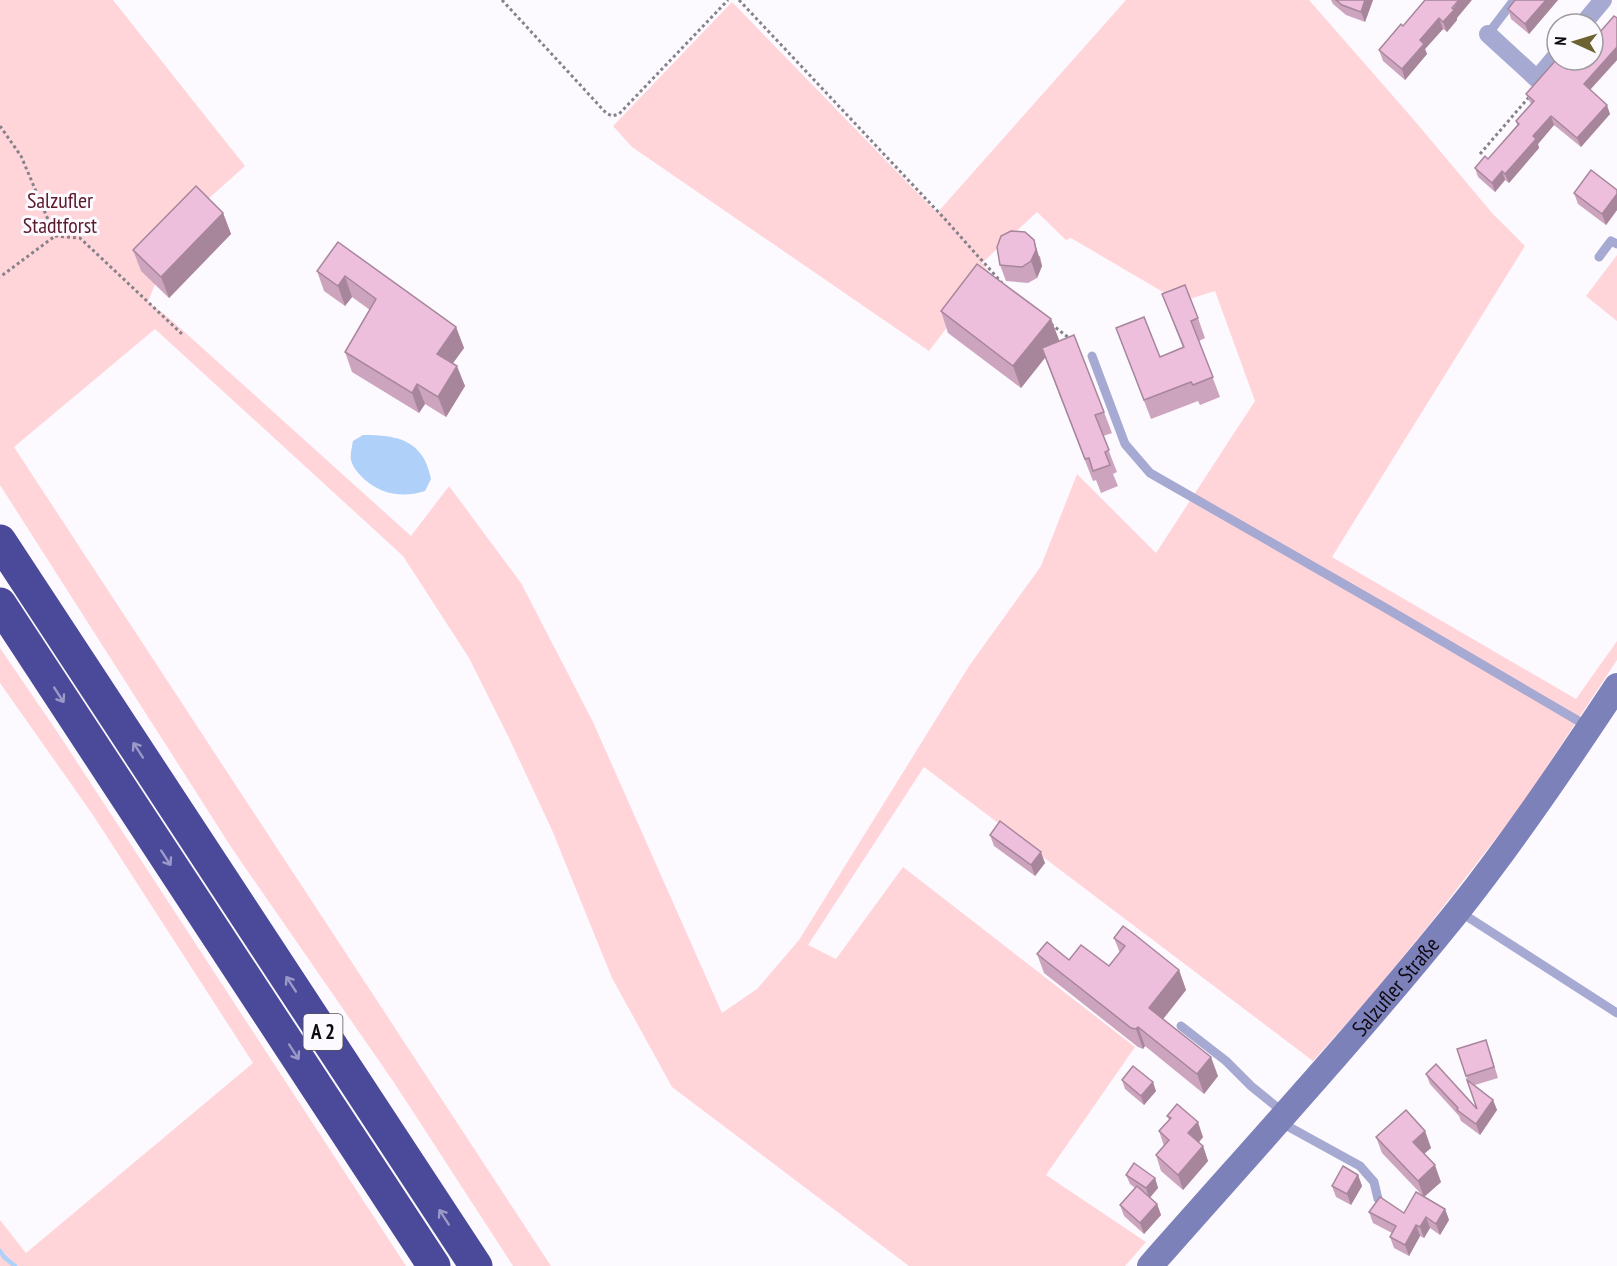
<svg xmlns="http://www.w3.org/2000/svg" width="1617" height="1266" font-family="'PT Sans Narrow',sans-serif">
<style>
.green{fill:#ffd5da}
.water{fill:#afd1f9}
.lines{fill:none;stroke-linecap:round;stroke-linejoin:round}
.stream{stroke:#afd1f9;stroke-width:4.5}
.path{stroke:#868289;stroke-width:3;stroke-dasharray:3 3;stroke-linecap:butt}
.service{stroke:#a6a9d1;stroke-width:9}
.minor{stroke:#a6a9d1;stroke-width:18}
.secondary{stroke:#7d81ba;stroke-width:26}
.motorway{stroke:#4b4999;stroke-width:33}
.wall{fill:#cda4be}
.shaded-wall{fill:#a7869b}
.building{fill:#eebfdd;stroke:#a7869b;stroke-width:1.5}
.oneway{stroke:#9b99c7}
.labels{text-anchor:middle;stroke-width:6;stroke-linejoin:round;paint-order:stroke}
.shield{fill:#fcfaff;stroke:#555158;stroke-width:1.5}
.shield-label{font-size:21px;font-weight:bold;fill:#0e0911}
.park-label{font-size:22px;fill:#5b1929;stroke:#fcfaff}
.street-label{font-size:22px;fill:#0e0911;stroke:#fcfaff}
</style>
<rect width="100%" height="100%" fill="#fcfaff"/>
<!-- green -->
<g class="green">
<polygon points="0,0 113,0 245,166 151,250 161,269 148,302 169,318 411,536 449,486 521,583 593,722 722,1013 757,989 799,940 969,666 1041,566 1077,474 1156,553 1255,401 1215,291 1180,302 1071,238 1066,240 1037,212 982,263 989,272 929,351 632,147 613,126 732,2 937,213 1126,0 1309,0 1414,120 1492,213 1525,246 1332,557 1576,699 1617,641 1617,660 1521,806 1429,925 1373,994 1313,1061 924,767 808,945 836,959 903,867 1135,1047 1046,1175 1146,1242 1125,1266 909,1266 672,1087 612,978 552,830 509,738 469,658 403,556 155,329 14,447 551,1266 513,1266 395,1084 233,850 0,485"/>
<polygon points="1617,255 1617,321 1586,296"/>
<polygon points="0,648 58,733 406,1266 0,1266 0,1220 26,1253 253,1063 93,815 0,683"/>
</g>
<!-- water -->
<path class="water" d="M363,435c20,0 44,1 57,18 6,7 9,17 11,26l-6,12c-22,7 -43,4 -61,-12 -5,-5 -11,-11 -13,-19 -1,-5 1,-13 2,-19z"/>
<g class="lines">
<!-- stream -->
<polyline class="stream" points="0,1251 4,1257 15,1266"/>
<!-- path -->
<g class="path">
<polyline points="502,0 606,113 612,116 619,114 728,0"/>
<polyline points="739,0 943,217 1002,283"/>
<polyline points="0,126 21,156 55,236 0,277"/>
<polyline points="1480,154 1529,97"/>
<polyline points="55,236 80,238 183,335"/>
<polyline points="1051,324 1069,338"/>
</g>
<!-- service -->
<g class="service">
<polyline points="1488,34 1514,0"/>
<polyline points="1599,257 1611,241 1617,244"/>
<polyline points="1092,356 1125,444 1150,473 1389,610 1587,726"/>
<polyline points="1460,912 1617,1013"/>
<polyline points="1181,1026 1226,1061 1251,1086 1283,1112"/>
<polyline points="1280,1122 1360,1166 1374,1182 1378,1199"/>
</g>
<!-- minor -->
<g class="minor">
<polyline points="1583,24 1603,0"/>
<polyline points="1488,34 1537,79 1557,55"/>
</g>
<!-- secondary -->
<path class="secondary" id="s1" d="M1150,1266c103,-117 209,-232 307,-354 57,-72 109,-149 160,-226"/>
<!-- motorway -->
<g class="motorway">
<polyline points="0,541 476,1266"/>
<polyline points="0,604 434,1266"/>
</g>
</g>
<!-- wall -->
<g class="wall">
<polygon points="1331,0 1373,0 1365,22 1346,15 1333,4"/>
<polygon points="1425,0 1457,18 1457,20 1447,32 1443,29 1425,49 1427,54 1405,80 1383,61 1379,50 1403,26"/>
<polygon points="1515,0 1558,0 1529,34 1511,19 1508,9"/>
<polygon points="1617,18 1617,60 1590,90 1610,114 1581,147 1554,125 1538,144 1539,148 1509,183 1505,180 1495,192 1478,177 1475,168 1488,159 1517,125 1516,121 1531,104 1526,94 1567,69"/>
<polygon points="1617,190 1617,210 1606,225 1578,204 1574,193"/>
<polygon points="223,213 231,234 169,298 141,271 133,250"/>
<polygon points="338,242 456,327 464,348 453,363 465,386 446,417 425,404 419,413 352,372 345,352 370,310 352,297 345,306 324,291 317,271"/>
<polygon points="1040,256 1042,266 1037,278 1028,283 1006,281 1000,265"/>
<polygon points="1162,294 1198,318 1205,338 1199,341 1220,397 1200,405 1198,401 1151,419 1116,328 1160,357 1183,348"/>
<polygon points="941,311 1051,319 1059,340 1104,412 1112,433 1103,436 1117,472 1113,474 1118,486 1101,493 1096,480 1093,481 1045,358 1021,388 948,333"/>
<polygon points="990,835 1045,863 1035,876 994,846"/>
<polygon points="1114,938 1179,970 1186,990 1163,1019 1218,1076 1204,1094 1145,1046 1143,1049 1138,1047 1044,973 1037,954 1109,966 1120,953"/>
<polygon points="1457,1049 1490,1051 1498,1078 1475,1085 1493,1100 1497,1110 1480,1135 1461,1121 1459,1116 1430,1084 1426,1074 1477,1109"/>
<polygon points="1122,1080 1156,1091 1144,1105 1125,1089"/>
<polygon points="1167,1116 1203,1137 1199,1142 1203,1146 1208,1161 1183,1190 1161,1171 1156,1155 1164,1146 1159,1131 1169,1120"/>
<polygon points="1425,1131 1431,1148 1424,1154 1441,1182 1424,1197 1445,1209 1449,1220 1440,1235 1430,1228 1424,1238 1420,1236 1409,1256 1394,1248 1390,1237 1392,1233 1373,1223 1369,1212 1404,1213 1423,1196 1382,1153 1376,1137"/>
<polygon points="1126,1175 1155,1178 1158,1188 1150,1198 1157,1204 1161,1215 1144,1234 1124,1216 1120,1205 1135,1188 1130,1184"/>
<polygon points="1358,1175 1362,1186 1351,1205 1336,1197 1332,1186"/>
</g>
<!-- shaded-wall -->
<g class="shaded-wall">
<polygon points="1365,0 1373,0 1365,22 1361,12"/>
<polygon points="1459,0 1472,0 1457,18 1457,20 1447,32 1443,22"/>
<polygon points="1546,0 1558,0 1529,34 1525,24"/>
<polygon points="1439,18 1443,29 1425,49 1427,54 1405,80 1402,69 1420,40"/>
<polygon points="1617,47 1617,60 1587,93 1584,84"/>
<polygon points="1607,105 1610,114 1581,147 1577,138"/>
<polygon points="1551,116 1554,125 1538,144 1539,148 1509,183 1505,174 1533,136"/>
<polygon points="1502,171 1505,180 1495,192 1492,183"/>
<polygon points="1617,194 1617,210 1606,225 1602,214"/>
<polygon points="223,213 231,234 169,298 161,277"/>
<polygon points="1034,240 1042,266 1037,278 1031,261"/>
<polygon points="345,276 352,297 345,306 338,286"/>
<polygon points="1051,319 1059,340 1021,388 1013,366"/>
<polygon points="456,327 464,348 445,374 437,354"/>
<polygon points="457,366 465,386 446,417 438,397"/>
<polygon points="417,384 425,404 419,413 412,393"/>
<polygon points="1041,852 1045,863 1035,876 1031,865"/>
<polygon points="1179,970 1186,990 1156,1028 1149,1008"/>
<polygon points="1138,1027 1145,1046 1143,1049 1136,1029"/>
<polygon points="1211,1057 1218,1076 1204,1094 1197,1074"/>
<polygon points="1153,1082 1156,1091 1144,1105 1141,1096"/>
<polygon points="1493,1100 1497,1110 1480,1135 1476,1124"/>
<polygon points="1198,1122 1203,1137 1194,1148 1188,1133"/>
<polygon points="1425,1131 1431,1148 1419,1158 1413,1142"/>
<polygon points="1203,1146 1208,1161 1183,1190 1178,1175"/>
<polygon points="1435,1165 1441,1182 1424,1197 1418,1181"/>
<polygon points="1358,1175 1362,1186 1351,1205 1347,1194"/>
<polygon points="1155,1178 1158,1188 1149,1198 1146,1188"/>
<polygon points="1157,1204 1161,1215 1144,1234 1140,1223"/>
<polygon points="1445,1209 1449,1220 1440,1235 1436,1224"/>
<polygon points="1426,1217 1430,1228 1424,1238 1420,1227"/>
<polygon points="1416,1225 1420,1236 1409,1256 1405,1245"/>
</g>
<!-- building -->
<g class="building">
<polygon points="1336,0 1365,0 1361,12 1342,5"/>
<polygon points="1425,0 1459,0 1452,8 1454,10 1443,22 1439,18 1420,40 1424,44 1402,69 1379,50 1401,24 1403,26"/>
<polygon points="1515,0 1546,0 1525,24 1508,9"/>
<polygon points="1614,16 1617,18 1617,47 1584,84 1607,105 1577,138 1551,116 1533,136 1536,139 1505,174 1502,171 1492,183 1475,168 1485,156 1488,159 1519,124 1516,121 1534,101 1526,94 1556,60 1567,69 1575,60 1593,60 1593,40"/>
<polygon points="1591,170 1617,190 1617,194 1602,214 1574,193"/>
<polygon points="196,186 223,213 161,277 133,250"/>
<polygon points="1011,231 1025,232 1034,240 1036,250 1031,261 1022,267 1000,265 997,247 1001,236"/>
<polygon points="338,242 456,327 437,354 457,366 438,397 417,384 412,393 345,352 376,299 345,276 338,286 317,271"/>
<polygon points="977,264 1051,319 1013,366 941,311"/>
<polygon points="1185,285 1198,318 1191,321 1213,377 1193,385 1191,382 1144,400 1116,328 1144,317 1160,357 1184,347 1162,294"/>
<polygon points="1074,335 1104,412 1095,415 1109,450 1105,452 1110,465 1093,471 1089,458 1085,459 1042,348"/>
<polygon points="1000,821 1041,852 1031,865 990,835"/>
<polygon points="1123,926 1134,934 1179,970 1149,1008 1211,1057 1197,1074 1138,1027 1136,1029 1131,1028 1037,954 1047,942 1069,960 1081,945 1109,966 1125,946 1114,938"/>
<polygon points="1486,1040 1494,1067 1466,1076 1457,1049"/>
<polygon points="1436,1064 1477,1109 1467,1080 1493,1100 1476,1124 1457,1110 1458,1108 1426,1074"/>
<polygon points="1133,1066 1153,1082 1141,1096 1122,1080"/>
<polygon points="1177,1104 1198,1122 1188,1133 1203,1146 1178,1175 1156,1155 1169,1140 1159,1131 1171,1118 1167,1116"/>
<polygon points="1406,1110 1425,1131 1413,1142 1435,1165 1418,1181 1376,1137"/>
<polygon points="1134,1163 1155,1178 1146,1188 1126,1175"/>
<polygon points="1343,1166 1358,1175 1347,1194 1332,1186"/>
<polygon points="1137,1186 1157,1204 1140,1223 1120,1205"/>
<polygon points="1416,1192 1445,1209 1436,1224 1426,1217 1420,1227 1416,1225 1405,1245 1390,1237 1396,1226 1369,1212 1380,1197 1404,1213"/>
</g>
<!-- one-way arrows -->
<defs><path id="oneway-shaft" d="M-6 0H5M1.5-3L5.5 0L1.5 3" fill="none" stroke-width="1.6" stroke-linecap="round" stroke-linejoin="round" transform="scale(1.5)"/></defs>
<g class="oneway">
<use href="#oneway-shaft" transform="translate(59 695) rotate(57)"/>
<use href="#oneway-shaft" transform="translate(138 750) rotate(-123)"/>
<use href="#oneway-shaft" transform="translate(166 858) rotate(57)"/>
<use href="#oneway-shaft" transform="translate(291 984) rotate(-123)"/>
<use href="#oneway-shaft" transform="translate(294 1052) rotate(57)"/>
<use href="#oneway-shaft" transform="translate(444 1217) rotate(-123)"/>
</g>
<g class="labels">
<!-- shield labels -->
<rect class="shield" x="303.5" y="1014" width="39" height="36" rx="4.5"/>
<g class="shield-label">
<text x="323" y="1039">A 2</text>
</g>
<!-- park labels -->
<g class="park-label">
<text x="60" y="208">Salzufler<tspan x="60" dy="25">Stadtforst</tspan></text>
</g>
<!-- street labels -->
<g class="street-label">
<text dy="8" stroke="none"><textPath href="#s1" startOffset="372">Salzufler Straße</textPath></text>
</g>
</g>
<!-- north arrow -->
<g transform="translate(1575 42) rotate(274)"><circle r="28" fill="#fcfaff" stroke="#9d9aa0" stroke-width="1.5"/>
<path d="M0-4.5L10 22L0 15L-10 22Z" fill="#6d6330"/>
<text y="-9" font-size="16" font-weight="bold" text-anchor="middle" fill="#0e0911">N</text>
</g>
</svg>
